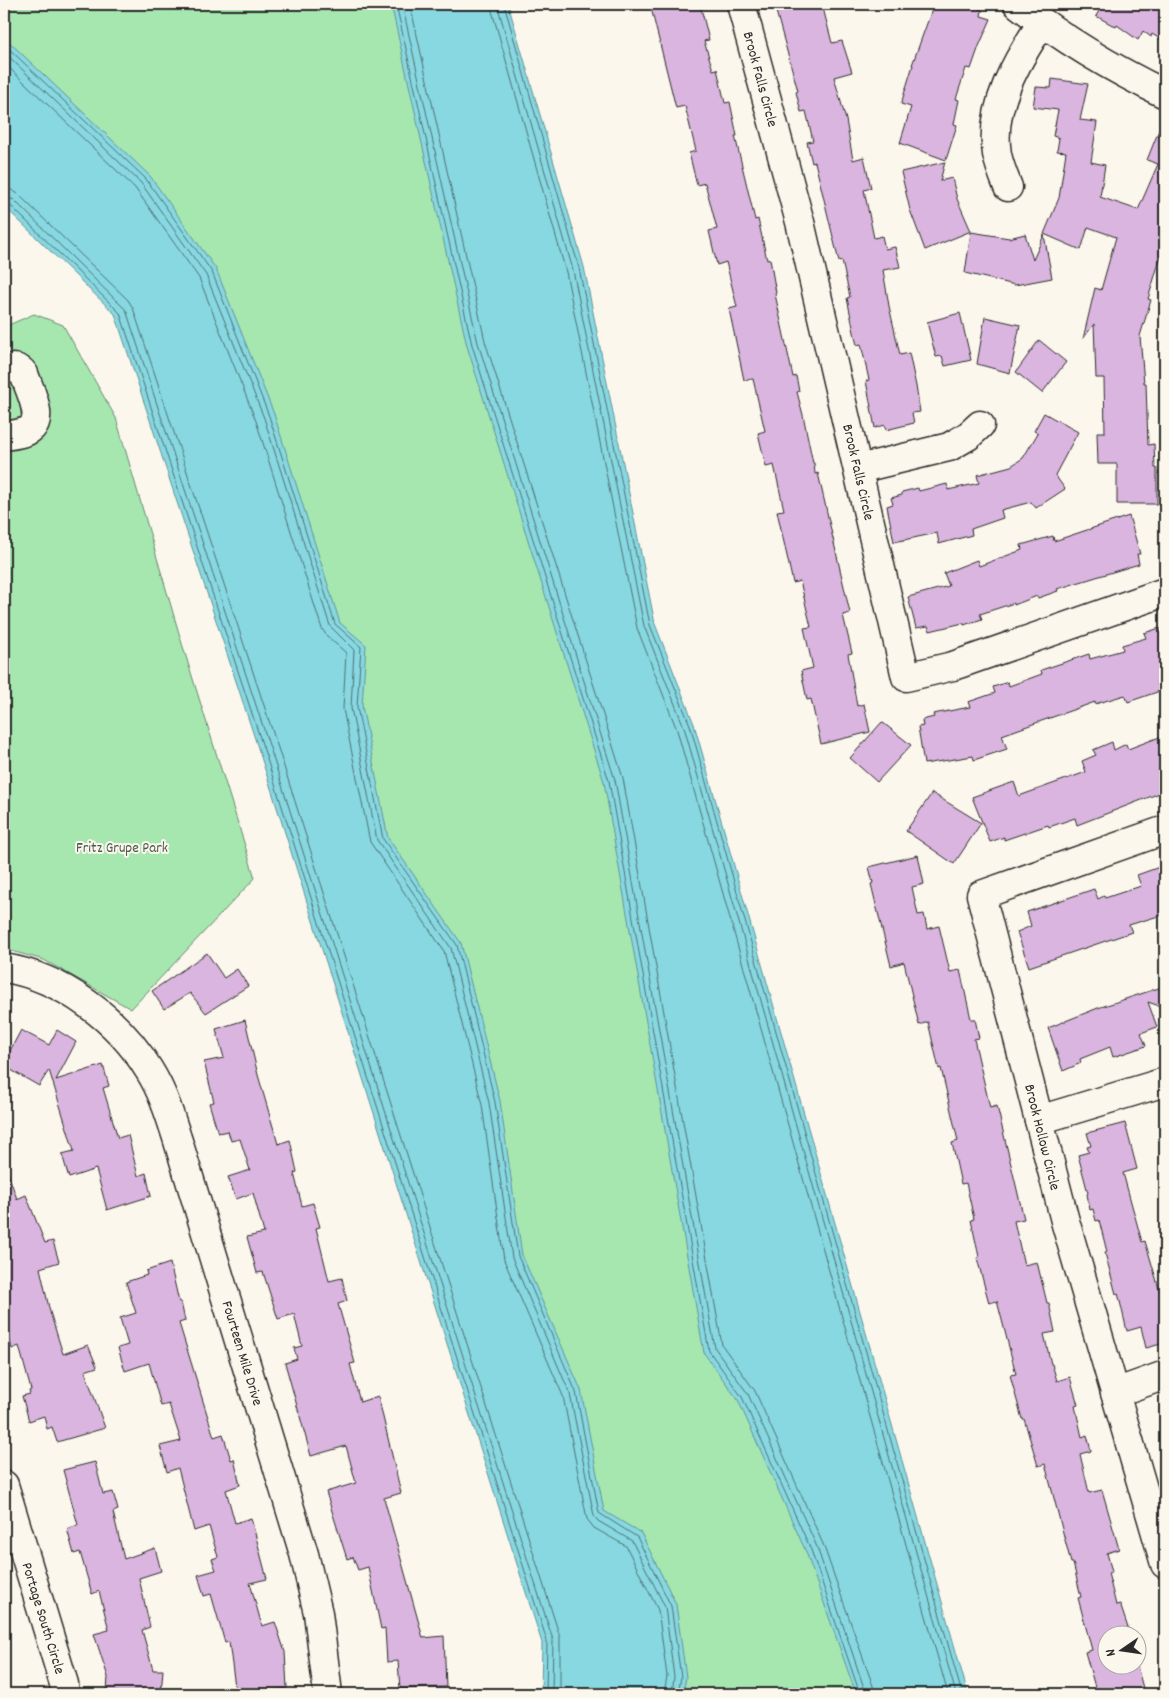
<svg xmlns="http://www.w3.org/2000/svg" width="1169" height="1698" font-family="Dekko,sans-serif">
<style>
.green{fill:#a6e7b0;stroke:#68896e}
.water{fill:#87d8e1;stroke:#629398}
.lines{fill:none;stroke-linecap:round;stroke-linejoin:round}
.shore{stroke:#507074;stroke-width:1}
.building{fill:#dab5df;stroke:#2b2b2b}
.minor-casing{stroke:#2b2b2b;stroke-width:31}
.minor{stroke:#fbf7ec;stroke-width:28}
.labels{text-anchor:middle;stroke-width:4;stroke-linejoin:round;paint-order:stroke}
.street-label{font-size:15px;fill:#2b2b2b;stroke:#fbf7ec}
.park-label{font-size:15px;fill:#4a5a4c;stroke:#fbf7ec}
</style>
<rect width="100%" height="100%" fill="#fbf7ec"/>
<filter id="ink" filterUnits="userSpaceOnUse"><feTurbulence type="fractalNoise" baseFrequency=".02" numOctaves="2"/><feDisplacementMap in="SourceGraphic" scale="10" xChannelSelector="R" yChannelSelector="G"/><feConvolveMatrix kernelMatrix="1 2 1 2 8 2 1 2 1" color-interpolation-filters="sRGB"/></filter>
<g filter="url(#ink)">
<!-- green -->
<g class="green">
<polygon points="4,4 434,4 876,1694 640,1694 333,697 4,89"/>
<polygon points="34,314 63,325 116,418 183,647 255,878 131,1009 44,960 4,949 4,327"/>
</g>
<!-- water -->
<g class="water">
<polygon points="391,4 508,4 584,267 655,624 694,724 968,1694 856,1694 806,1552 738,1400 704,1353 604,782 467,346"/>
<polygon points="4,37 150,176 216,269 274,414 340,623 366,645 362,706 388,838 461,943 500,1101 522,1255 581,1390 604,1511 641,1533 676,1604 686,1677 683,1694 541,1694 542,1643 261,757 115,314 4,206"/>
</g>
<g class="lines">
<!-- shore -->
<g class="shore">
<polyline points="396,4 472,345 609,781 709,1351 742,1397 811,1550 860,1694"/>
<polyline points="402,4 478,343 615,780 715,1348 748,1394 817,1547 866,1694"/>
<polyline points="410,4 485,341 623,778 722,1345 755,1391 823,1544 873,1686 874,1694"/>
<polyline points="490,4 566,272 637,628 677,730 948,1694"/>
<polyline points="497,4 573,270 644,626 684,727 956,1694"/>
<polyline points="504,4 579,268 650,625 690,725 962,1694"/>
<polyline points="4,44 146,179 212,272 269,416 335,624 361,647 357,707 383,839 457,945 495,1102 518,1256 576,1392 599,1513 637,1537 671,1606 681,1677 678,1694"/>
<polyline points="4,52 141,183 206,275 264,418 330,626 354,650 351,708 377,840 451,948 489,1103 512,1258 570,1394 594,1516 598,1521 632,1541 665,1607 674,1677 672,1694"/>
<polyline points="4,63 135,188 199,278 256,421 322,629 327,636 346,653 343,709 370,842 444,951 482,1105 504,1260 563,1396 587,1519 594,1528 626,1546 658,1610 667,1676 664,1694"/>
<polyline points="4,189 12,190 18,194 128,300 133,308 279,751 560,1637 560,1694"/>
<polyline points="4,196 14,200 126,310 272,754 553,1640 552,1694"/>
<polyline points="4,202 9,204 120,313 266,756 547,1641 546,1694"/>
</g>
</g>
<!-- building -->
<g class="building">
<polygon points="650,4 700,4 709,40 704,41 713,70 717,69 725,103 730,102 737,136 735,136 755,220 758,219 767,260 770,259 776,293 775,294 793,377 796,376 799,391 797,392 803,415 813,463 814,463 815,474 818,473 850,613 843,615 852,653 848,654 857,706 864,704 870,732 821,744 811,699 807,700 801,671 813,668 804,628 811,627 800,581 793,583 777,511 784,510 774,465 766,467 758,433 765,431 753,379 744,380 729,309 737,307 726,262 717,265 709,231 717,229 705,183 697,185 689,153 696,151 685,106 676,108"/>
<polygon points="774,4 822,4 832,43 842,41 852,72 834,77 846,120 853,160 864,157 871,188 864,190 874,238 882,236 885,249 895,247 900,267 883,270 889,306 900,355 909,353 916,386 920,412 912,413 914,423 886,430 885,425 875,428 866,381 869,380 861,344 857,345 855,337 847,298 850,297 842,261 839,262 815,162 812,163 807,142 813,141 806,111 801,112 796,92 798,91"/>
<polygon points="934,4 968,4 982,10 981,16 991,19 979,46 971,69 966,68 956,99 959,100 954,124 957,125 946,160 900,143 911,107 901,104 913,65 912,65"/>
<polygon points="1103,4 1165,4 1165,42 1152,34 1151,37 1143,31 1138,40 1117,25 1116,27 1096,16"/>
<polygon points="1052,79 1088,84 1080,120 1097,122 1091,162 1105,165 1100,197 1138,210 1158,164 1147,160 1165,115 1165,242 1148,299 1151,300 1140,336 1144,383 1146,383 1148,445 1154,444 1155,468 1157,468 1157,504 1117,504 1117,464 1098,464 1097,432 1105,432 1104,378 1096,378 1094,324 1083,339 1095,288 1101,290 1116,237 1088,227 1081,250 1044,234 1059,198 1066,152 1057,151 1059,138 1053,136 1058,110 1033,107 1036,87 1051,88"/>
<polygon points="945,162 940,181 952,178 957,199 971,231 925,250 910,210 901,172"/>
<polygon points="971,232 1009,238 1025,234 1033,260 1044,235 1052,278 1015,285 965,273"/>
<polygon points="960,313 971,360 945,366 942,356 936,357 927,322"/>
<polygon points="985,317 1020,325 1010,373 977,364"/>
<polygon points="1039,340 1066,362 1042,393 1016,372"/>
<polygon points="1044,413 1078,432 1055,475 1065,489 1036,508 1031,502 1001,510 1003,518 971,529 972,535 939,544 937,533 894,542 887,506 893,504 891,498 902,495 902,492 918,488 919,491 947,484 948,490 979,483 977,475 1011,466 1023,458 1038,433 1034,431"/>
<polygon points="1129,516 1140,554 1137,554 1139,564 1057,589 1058,591 1038,598 1037,596 1014,605 1014,603 980,614 982,619 964,625 963,623 930,631 928,626 916,628 908,597 949,586 944,573 977,560 979,566 1022,550 1021,545 1053,536 1054,541"/>
<polygon points="1160,628 1160,632 1165,630 1165,678 1157,681 1160,691 1128,702 1125,695 1095,704 1095,702 1002,735 1007,749 974,760 973,756 924,764 918,727 923,726 922,720 934,717 933,714 970,707 968,702 995,693 993,687 1008,682 1009,686 1042,674 1041,670 1089,654 1090,659 1123,650 1122,645 1146,638 1144,633"/>
<polygon points="882,722 911,745 877,782 850,758"/>
<polygon points="1165,735 1165,791 1077,825 1075,818 1049,827 1048,825 1004,840 1004,837 990,842 972,797 1014,782 1019,796 1086,772 1082,761 1096,755 1093,750 1112,742 1114,750 1126,744 1128,749"/>
<polygon points="932,793 981,823 954,864 906,831"/>
<polygon points="918,855 924,884 912,887 918,915 924,914 927,929 939,926 950,972 960,970 971,1019 975,1019 979,1038 974,1039 990,1108 997,1106 1024,1219 1014,1221 1024,1265 1037,1262 1047,1303 1049,1303 1055,1332 1044,1334 1051,1364 1052,1364 1057,1381 1070,1377 1078,1405 1075,1406 1082,1437 1087,1435 1091,1451 1080,1454 1089,1493 1102,1490 1119,1549 1107,1553 1112,1572 1108,1573 1116,1605 1120,1604 1128,1628 1106,1635 1106,1666 1137,1666 1143,1688 1120,1694 1097,1694 1085,1652 1092,1650 1078,1598 1081,1597 1073,1563 1071,1563 1045,1464 1038,1466 1024,1419 1022,1419 1010,1375 1016,1374 997,1301 989,1303 977,1258 979,1257 971,1220 974,1219 966,1183 961,1184 952,1143 958,1141 941,1068 939,1069 928,1022 919,1025 904,962 891,966 871,884 873,883 869,867"/>
<polygon points="1165,865 1165,914 1129,925 1132,932 1029,967 1017,932 1031,926 1027,912 1094,889 1098,899 1104,896 1105,898 1141,886 1137,875"/>
<polygon points="207,953 224,978 237,969 248,986 206,1013 190,993 164,1009 152,991"/>
<polygon points="1165,986 1165,1008 1148,1002 1157,1027 1141,1033 1146,1046 1113,1057 1110,1047 1080,1059 1081,1063 1063,1071 1048,1028 1098,1008"/>
<polygon points="245,1020 258,1075 278,1144 290,1140 297,1172 294,1173 302,1206 313,1203 320,1227 316,1228 329,1281 342,1278 347,1301 338,1304 355,1363 350,1364 360,1402 378,1396 401,1493 384,1498 423,1638 444,1636 446,1687 400,1689 398,1661 387,1662 385,1628 381,1629 368,1567 358,1570 353,1557 347,1559 326,1492 356,1483 346,1446 311,1456 285,1363 297,1359 294,1348 302,1346 294,1314 278,1319 263,1272 257,1273 247,1237 264,1233 253,1193 236,1199 228,1177 250,1170 240,1139 231,1141 228,1131 218,1133 209,1103 214,1102 204,1062 224,1058 216,1029"/>
<polygon points="21,1030 49,1045 57,1030 76,1042 56,1080 103,1065 109,1086 103,1088 118,1138 128,1135 138,1176 146,1173 151,1196 107,1210 96,1169 69,1178 62,1154 74,1151 49,1070 39,1086 4,1066 4,1062"/>
<polygon points="1125,1123 1137,1169 1123,1173 1142,1242 1145,1241 1160,1292 1165,1291 1165,1343 1146,1348 1141,1327 1127,1331 1118,1293 1116,1294 1105,1253 1107,1252 1099,1220 1096,1221 1093,1209 1090,1210 1087,1194 1088,1193 1078,1155 1089,1152 1087,1147 1091,1146 1087,1133"/>
<polygon points="4,1168 6,1168 17,1199 26,1195 45,1243 53,1241 59,1262 40,1268 50,1312 63,1354 88,1345 97,1367 85,1371 105,1428 57,1442 52,1427 47,1429 44,1416 29,1421 22,1396 30,1394 29,1391 31,1390 19,1346 12,1349 4,1318"/>
<polygon points="170,1263 179,1302 181,1302 185,1321 179,1323 214,1437 223,1434 231,1460 234,1459 240,1485 226,1490 235,1523 251,1518 267,1579 250,1583 262,1626 275,1622 285,1652 287,1688 272,1690 272,1694 236,1694 229,1642 225,1643 211,1594 204,1596 198,1575 216,1570 212,1559 218,1557 209,1526 194,1531 178,1468 167,1472 160,1446 181,1441 169,1404 161,1406 149,1363 125,1371 118,1348 128,1345 120,1318 136,1313 126,1282 147,1275 146,1271"/>
<polygon points="95,1462 103,1494 113,1492 118,1510 113,1512 124,1559 155,1548 161,1571 139,1578 150,1627 142,1630 153,1670 163,1670 161,1694 131,1694 107,1691 108,1677 94,1634 109,1630 99,1591 92,1594 80,1552 74,1554 67,1529 78,1525 63,1470"/>
</g>
<g class="lines">
<!-- minor casing -->
<g class="minor-casing">
<g id="minor">
<polyline points="741,4 800,222 906,677 953,666 1165,592"/>
<path d="M1018,4c46,36 95,65 147,90"/>
<path d="M1008,187c-4,-10 -9,-22 -11,-33 -8,-47 20,-94 45,-131"/>
<path d="M4,370c8,-3 15,-3 20,4 5,15 23,48 3,57 -7,3 -16,4 -23,5"/>
<polyline points="858,469 949,447 968,436 980,425"/>
<polyline points="1165,830 981,895 1065,1221 1165,1564"/>
<path d="M4,968c58,9 115,52 145,102 14,22 21,46 29,71l126,413 14,59 10,81"/>
<polyline points="1039,1120 1165,1082"/>
<polyline points="1115,1393 1165,1375"/>
<polyline points="4,1485 64,1684 65,1694"/>
</g>
</g>
<!-- minor -->
<use href="#minor" class="minor"/>
</g>
</g>
<g class="labels">
<!-- street labels -->
<g class="street-label">
<text transform="translate(761 79) rotate(75)" y="5">Brook Falls Circle</text>
<text transform="translate(859 472) rotate(77)" y="5">Brook Falls Circle</text>
<text transform="translate(1043 1137) rotate(76)" y="5">Brook Hollow Circle</text>
<text transform="translate(243 1353) rotate(73)" y="5">Fourteen Mile Drive</text>
<text transform="translate(44 1618) rotate(73)" y="5">Portage South Circle</text>
</g>
<!-- park labels -->
<g class="park-label">
<text x="122" y="852">Fritz Grupe Park</text>
</g>
</g>
<!-- margin -->
<rect width="1169" height="1698" fill="none" stroke="#fbf7ec" stroke-width="20"/>
<rect x="10" y="10" width="1149" height="1678" fill="none" stroke="#2b2b2b" stroke-width="2" filter="url(#ink)"/>
<!-- north arrow -->
<g transform="translate(1122 1650) rotate(257)"><circle r="24" fill="#fbf7ec" stroke="#a8a59f"/>
<path d="M0-4L9 19L0 12L-9 19Z" fill="#2b2b2b"/>
<text y="-8" font-size="14" font-weight="bold" text-anchor="middle" fill="#2b2b2b">N</text>
</g>
</svg>
